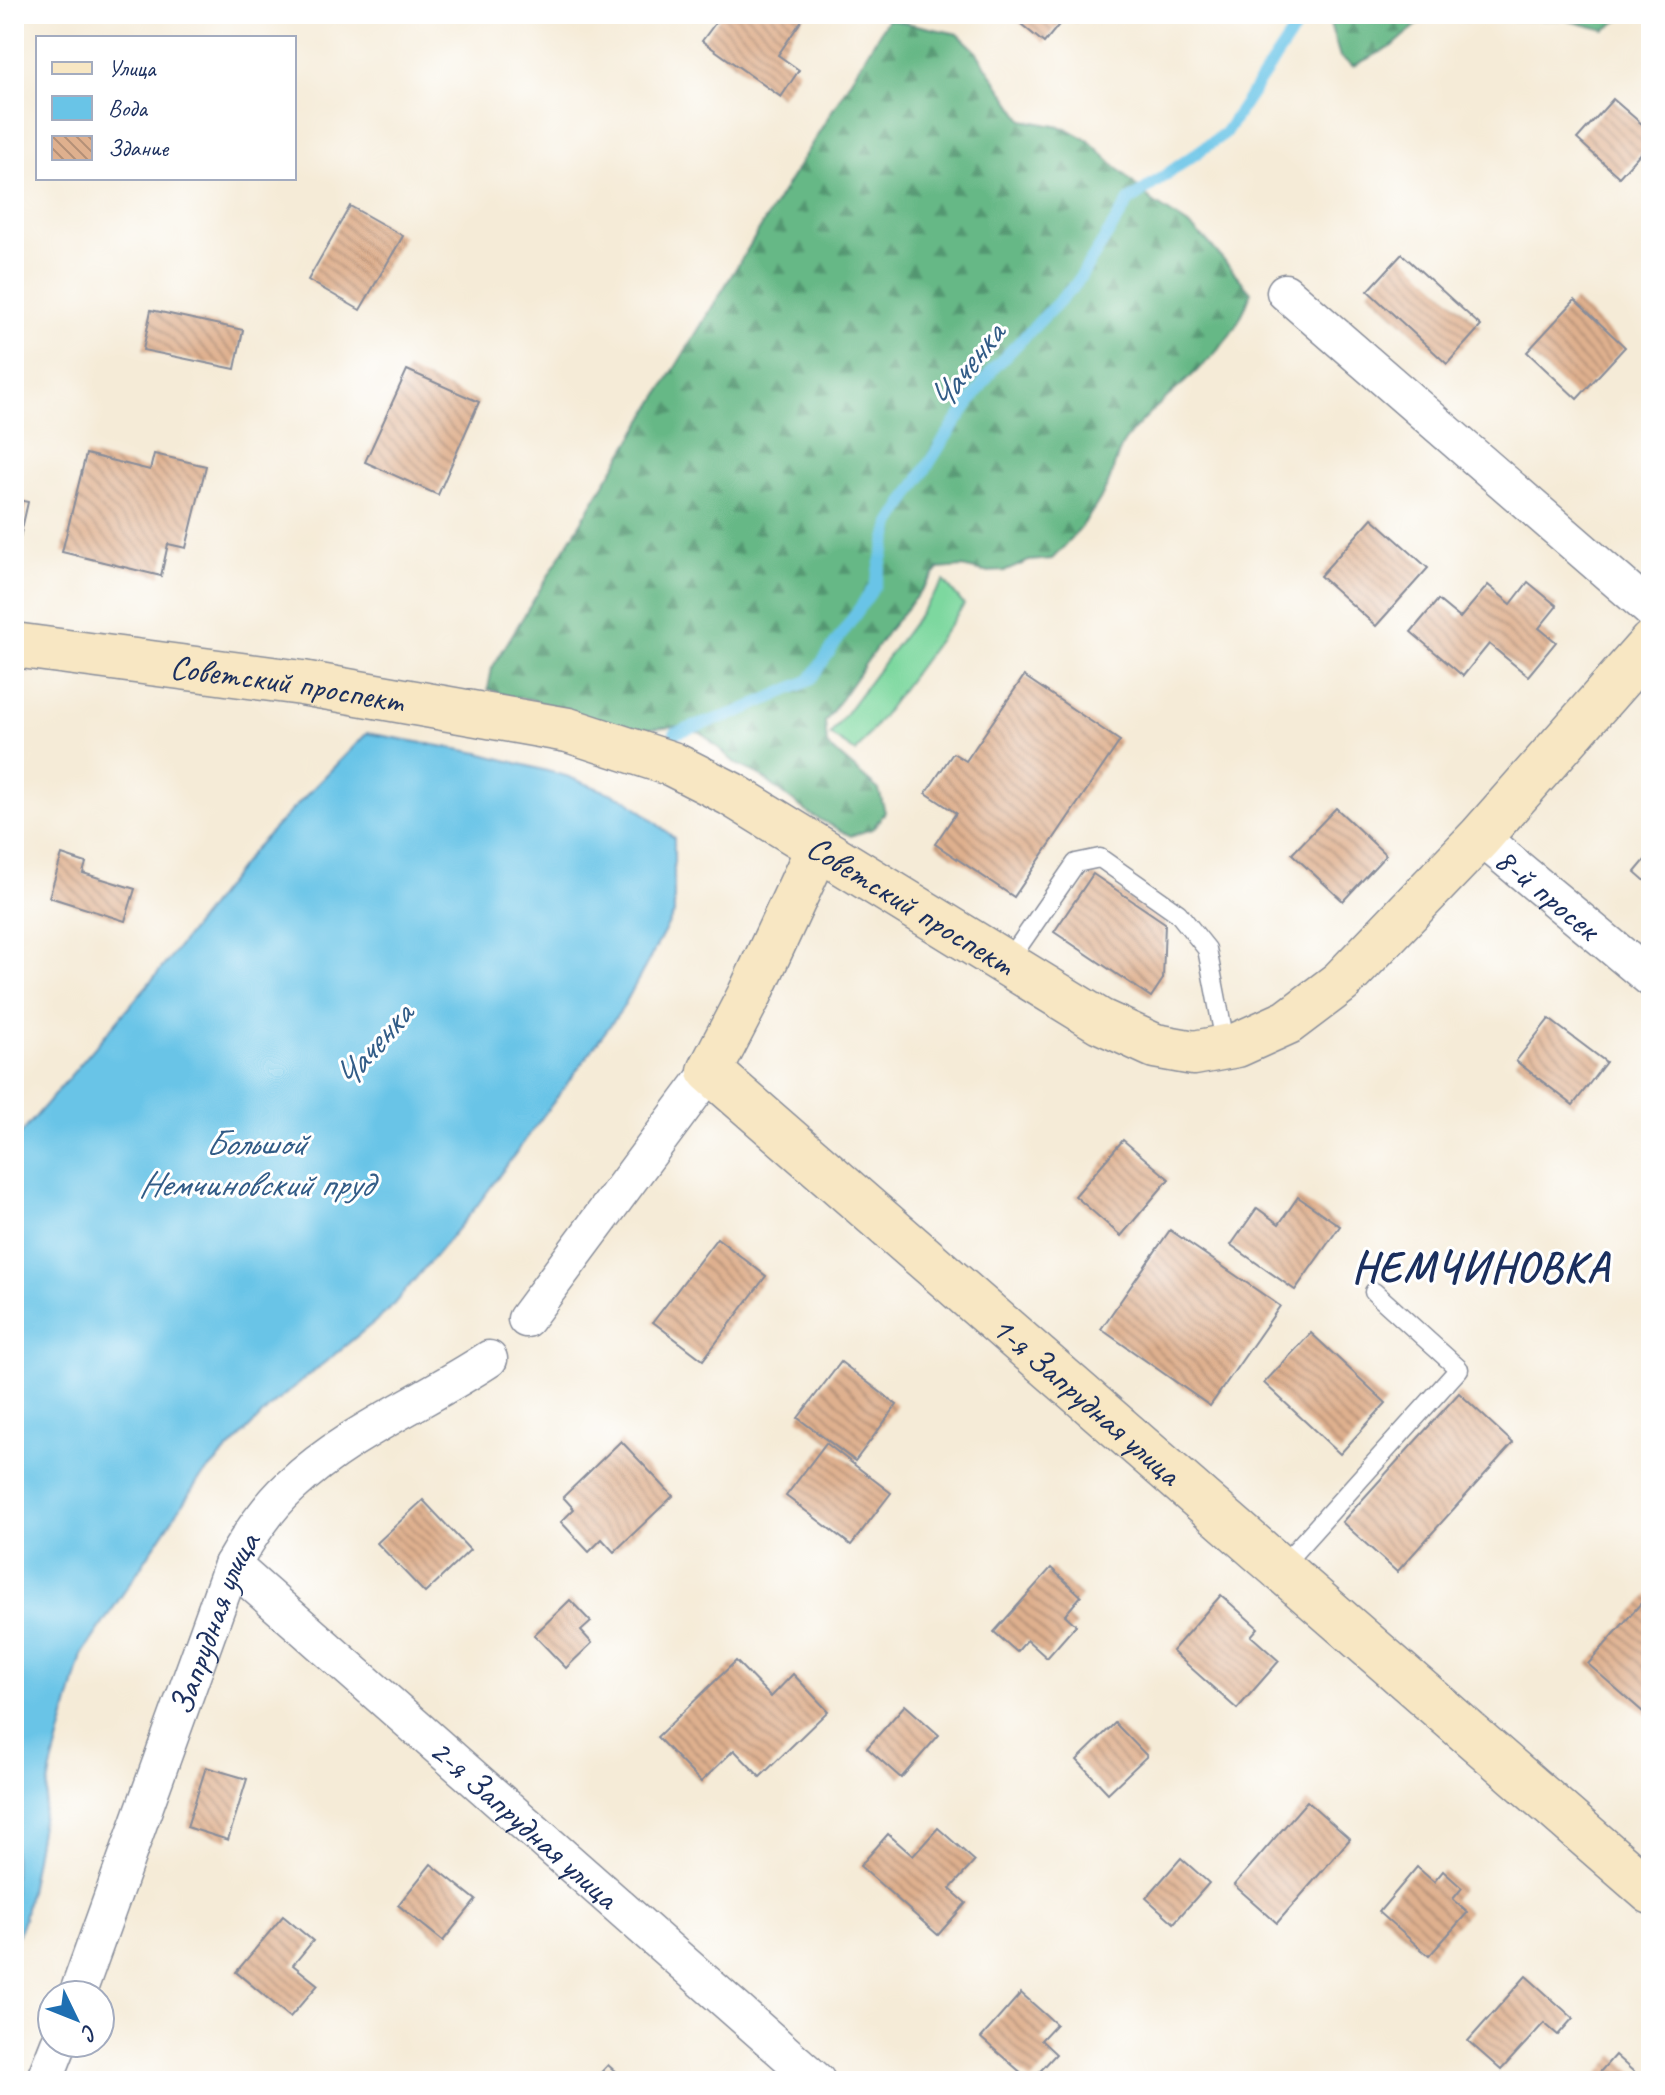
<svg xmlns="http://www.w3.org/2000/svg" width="1665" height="2095" font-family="Caveat,sans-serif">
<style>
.green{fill:#7dd89f;stroke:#4c847e;stroke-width:2}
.forest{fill:url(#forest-firs);stroke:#407472;stroke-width:2}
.water{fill:#69c4e7;stroke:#427aa2;stroke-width:2}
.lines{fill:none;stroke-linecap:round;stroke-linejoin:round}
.stream{stroke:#69c4e7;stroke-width:12}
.building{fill:url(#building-back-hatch)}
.lane-casing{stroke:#888d9a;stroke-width:21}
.street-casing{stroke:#888d9a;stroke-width:39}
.secondary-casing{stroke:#888d9a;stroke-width:47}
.lane{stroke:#fff;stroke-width:18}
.street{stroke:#fff;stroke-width:36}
.secondary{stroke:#f8e7c3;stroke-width:44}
.labels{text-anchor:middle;stroke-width:6;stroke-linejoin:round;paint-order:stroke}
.street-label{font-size:34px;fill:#1b2f5e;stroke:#fff}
.water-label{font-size:36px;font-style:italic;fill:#325c87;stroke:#fff}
.district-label{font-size:42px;font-weight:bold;letter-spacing:2px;fill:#1b2f5e;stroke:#fff}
</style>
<defs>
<pattern id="forest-firs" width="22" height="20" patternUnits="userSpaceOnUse" patternTransform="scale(2)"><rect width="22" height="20" fill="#66b886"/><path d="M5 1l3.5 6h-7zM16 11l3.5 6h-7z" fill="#539671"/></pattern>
<pattern id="building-back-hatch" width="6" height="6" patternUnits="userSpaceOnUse" patternTransform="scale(2)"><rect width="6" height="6" fill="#dfb08e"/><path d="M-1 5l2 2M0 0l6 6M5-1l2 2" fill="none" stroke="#b49077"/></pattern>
</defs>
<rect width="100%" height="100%" fill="#fff"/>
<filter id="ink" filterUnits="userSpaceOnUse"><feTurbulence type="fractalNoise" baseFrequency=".0125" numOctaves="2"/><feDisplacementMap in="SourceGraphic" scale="16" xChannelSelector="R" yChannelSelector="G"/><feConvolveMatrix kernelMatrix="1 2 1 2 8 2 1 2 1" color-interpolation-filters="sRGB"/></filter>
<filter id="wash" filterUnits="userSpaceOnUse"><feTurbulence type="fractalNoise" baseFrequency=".006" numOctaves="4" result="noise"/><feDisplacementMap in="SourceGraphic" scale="32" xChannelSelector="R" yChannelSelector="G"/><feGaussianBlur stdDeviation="1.8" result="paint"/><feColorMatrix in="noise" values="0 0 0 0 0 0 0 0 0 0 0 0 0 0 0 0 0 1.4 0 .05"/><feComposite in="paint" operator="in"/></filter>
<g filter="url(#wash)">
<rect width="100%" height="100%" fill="#f5ebd7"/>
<!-- green -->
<polygon class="green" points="944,581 964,605 856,752 830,735"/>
<!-- forest -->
<g class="forest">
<polygon points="1327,14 1628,14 1605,30 1562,19 1470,21 1426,17 1393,46 1353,66 1340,57"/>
<path d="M888,19l70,15 16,15 49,71 43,8 22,12 65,62 37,24 18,16 43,50c-21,70 -85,95 -126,149 -9,12 -11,31 -18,45 -13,27 -34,52 -55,73l-23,2 -23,10 -22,1 -22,-5 -23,2 -49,59 -65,94 2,23 52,45 6,22 -13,17 -21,7 -40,-21 -53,-41 -22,-10 -34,-31 -23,-7 -55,4 -72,-21 -21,-10 -22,-2 -21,-8 4,-21z"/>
</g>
<!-- water -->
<polygon class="water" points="367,733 479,753 566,776 628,800 674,838 674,914 622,1009 476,1207 388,1311 271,1406 198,1481 82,1655 51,1769 24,1919 14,1944 14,1142 162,968 254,849"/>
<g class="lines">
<!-- stream -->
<polyline class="stream" points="675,733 736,713 810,680 875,586 891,524 943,441 993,369 1076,284 1129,201 1225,133 1305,14"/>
</g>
<g id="blocks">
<!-- building -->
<g class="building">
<polygon points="722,14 806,14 778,55 799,70 781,97 702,41"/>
<polygon points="1009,14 1083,14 1075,23 1066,16 1044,43"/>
<polygon points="1613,99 1651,132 1651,141 1619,177 1577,139"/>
<polygon points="350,206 403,236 360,310 308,280"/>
<polygon points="1402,254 1481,326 1447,364 1368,291"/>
<polygon points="1575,300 1625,347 1577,399 1527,352"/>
<polygon points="151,310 243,330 235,369 143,350"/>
<polygon points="407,370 479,402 438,495 365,462"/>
<polygon points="86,454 150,470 154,454 206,466 186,548 168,544 161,576 62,552"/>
<polygon points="14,499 28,502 15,560 14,560"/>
<polygon points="1372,518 1428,568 1376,626 1320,576"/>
<polygon points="1528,582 1557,606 1539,628 1556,642 1528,676 1489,644 1463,676 1411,632 1438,600 1460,618 1488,585 1511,604"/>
<polygon points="1024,676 1120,741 1014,897 935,844 956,813 926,793 953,753 966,761"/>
<polygon points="1336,808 1386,855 1343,901 1292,854"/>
<polygon points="1651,853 1651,886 1635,872"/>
<polygon points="62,855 86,863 83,873 135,889 125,921 49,897"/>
<polygon points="1093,874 1165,923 1163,979 1151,997 1054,932"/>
<polygon points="1549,1019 1606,1062 1573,1105 1516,1061"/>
<polygon points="1123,1140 1169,1179 1121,1236 1075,1196"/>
<polygon points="1298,1197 1340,1226 1295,1290 1231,1245 1257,1208 1279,1224"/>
<polygon points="1170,1230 1280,1306 1210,1406 1101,1329"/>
<polygon points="717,1238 766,1276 703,1360 653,1322"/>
<polygon points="1311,1333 1386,1403 1340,1454 1264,1383"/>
<polygon points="841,1362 897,1405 855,1461 798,1418"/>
<polygon points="1459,1393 1513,1443 1397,1572 1342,1522"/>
<polygon points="621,1441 673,1496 614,1552 602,1539 589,1552 561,1522 574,1509 563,1497"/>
<polygon points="826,1443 891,1493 851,1545 786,1496"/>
<polygon points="423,1500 470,1550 425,1593 377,1543"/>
<polygon points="1051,1568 1081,1596 1065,1615 1076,1625 1047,1658 1027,1640 1017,1652 994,1632"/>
<polygon points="1649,1594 1651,1596 1651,1719 1588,1664"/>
<polygon points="1221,1595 1258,1628 1251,1636 1279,1661 1237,1709 1172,1651"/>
<polygon points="570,1600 591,1622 581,1631 592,1643 566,1668 534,1635"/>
<polygon points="736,1661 771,1697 793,1674 828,1711 760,1777 734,1750 701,1782 657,1737"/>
<polygon points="905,1705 939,1735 901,1778 867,1748"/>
<polygon points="1115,1723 1147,1756 1108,1793 1077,1760"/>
<polygon points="206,1767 247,1779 228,1840 187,1827"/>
<polygon points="1307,1801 1350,1839 1277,1923 1234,1885"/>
<polygon points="938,1828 975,1861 950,1889 966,1903 938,1935 860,1866 888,1834 913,1856"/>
<polygon points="1181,1858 1209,1883 1174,1923 1146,1898"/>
<polygon points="431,1864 476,1900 443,1941 398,1905"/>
<polygon points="1417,1867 1434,1882 1443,1871 1462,1888 1453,1899 1468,1912 1429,1956 1379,1912"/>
<polygon points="283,1916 313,1941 293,1965 318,1985 290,2017 236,1972"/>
<polygon points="1526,1976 1573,2018 1558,2035 1544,2023 1501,2070 1468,2041"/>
<polygon points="1021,1993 1056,2024 1041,2040 1056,2054 1031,2081 981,2038"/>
<polygon points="1615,2055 1644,2081 1592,2081"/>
<polygon points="608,2065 626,2081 593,2081"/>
</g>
</g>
</g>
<g filter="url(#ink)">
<use href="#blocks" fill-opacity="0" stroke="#888d9a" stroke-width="2"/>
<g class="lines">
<!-- lane casing -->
<g class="lane-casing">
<g id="lane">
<polyline points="1007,963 1076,863 1100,858 1178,913 1207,949 1226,1047"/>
<polyline points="1280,1568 1459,1369 1374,1292"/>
</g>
</g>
<!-- street casing -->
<g class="street-casing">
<g id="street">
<polyline points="1285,292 1651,610"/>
<path id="s1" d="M1480,837l171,142"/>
<polyline points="526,1319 710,1071"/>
<path id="s2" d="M232,1565l585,516"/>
<path id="s3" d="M77,1995l155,-430c17,-29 35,-57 59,-79 57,-54 133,-84 198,-127"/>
<polyline points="44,2081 59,2043"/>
</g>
</g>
<!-- secondary casing -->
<g class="secondary-casing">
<g id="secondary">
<path id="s4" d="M14,645l288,38 266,47 104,34 59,30 369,227 55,25 39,7 43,-8 51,-23 53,-40 139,-145 171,-194"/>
<path id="s5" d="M818,848l-68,146 -40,77 941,821"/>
</g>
</g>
<!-- lane -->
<use href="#lane" class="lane"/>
<!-- street -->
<use href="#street" class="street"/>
<!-- secondary -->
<use href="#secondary" class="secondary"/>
</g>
</g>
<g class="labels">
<!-- street labels -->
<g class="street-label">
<text dy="12" stroke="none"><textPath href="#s4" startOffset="276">Советский проспект</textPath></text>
<text dy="12" stroke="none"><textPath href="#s1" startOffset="88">8-й просек</textPath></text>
<text dy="12" stroke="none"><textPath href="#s4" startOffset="948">Советский проспект</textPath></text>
<text dy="12" stroke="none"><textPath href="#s5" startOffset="748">1-я Запрудная улица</textPath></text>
<text dy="12" stroke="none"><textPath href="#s3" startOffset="396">Запрудная улица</textPath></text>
<text dy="12" stroke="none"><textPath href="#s2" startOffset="390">2-я Запрудная улица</textPath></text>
</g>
<!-- water labels -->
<g class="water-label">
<text transform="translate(965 366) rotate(-52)" y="13">Чаченка</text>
<text transform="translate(372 1045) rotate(-49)" y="13">Чаченка</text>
<text x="255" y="1155">Большой<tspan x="255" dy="41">Немчиновский пруд</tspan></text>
</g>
<!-- district labels -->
<g class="district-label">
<text x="1481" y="1281">НЕМЧИНОВКА</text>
</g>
</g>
<!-- margin -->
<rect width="1665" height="2095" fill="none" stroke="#fff" stroke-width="48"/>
<!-- legend -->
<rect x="36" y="36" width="260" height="144" fill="#ffffff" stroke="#a4acbf" stroke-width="2"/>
<rect x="52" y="62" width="40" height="12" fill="#f8e7c3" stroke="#a4acbf" stroke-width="2"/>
<text x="108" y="76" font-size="24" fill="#1b2f5e">Улица</text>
<rect x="52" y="96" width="40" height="24" fill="#69c4e7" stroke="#a4acbf" stroke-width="2"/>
<text x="108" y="116" font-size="24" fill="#1b2f5e">Вода</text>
<rect x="52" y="136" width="40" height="24" fill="url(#building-back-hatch)" stroke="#a4acbf" stroke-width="2"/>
<text x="108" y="156" font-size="24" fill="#1b2f5e">Здание</text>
<!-- north arrow -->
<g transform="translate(76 2019) rotate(133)"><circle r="38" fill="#ffffff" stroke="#a4acbf" stroke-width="2"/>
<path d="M0-6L14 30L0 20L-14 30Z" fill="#1f6fb2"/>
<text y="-12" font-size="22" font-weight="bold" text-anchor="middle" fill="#1b2f5e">С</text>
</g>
</svg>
